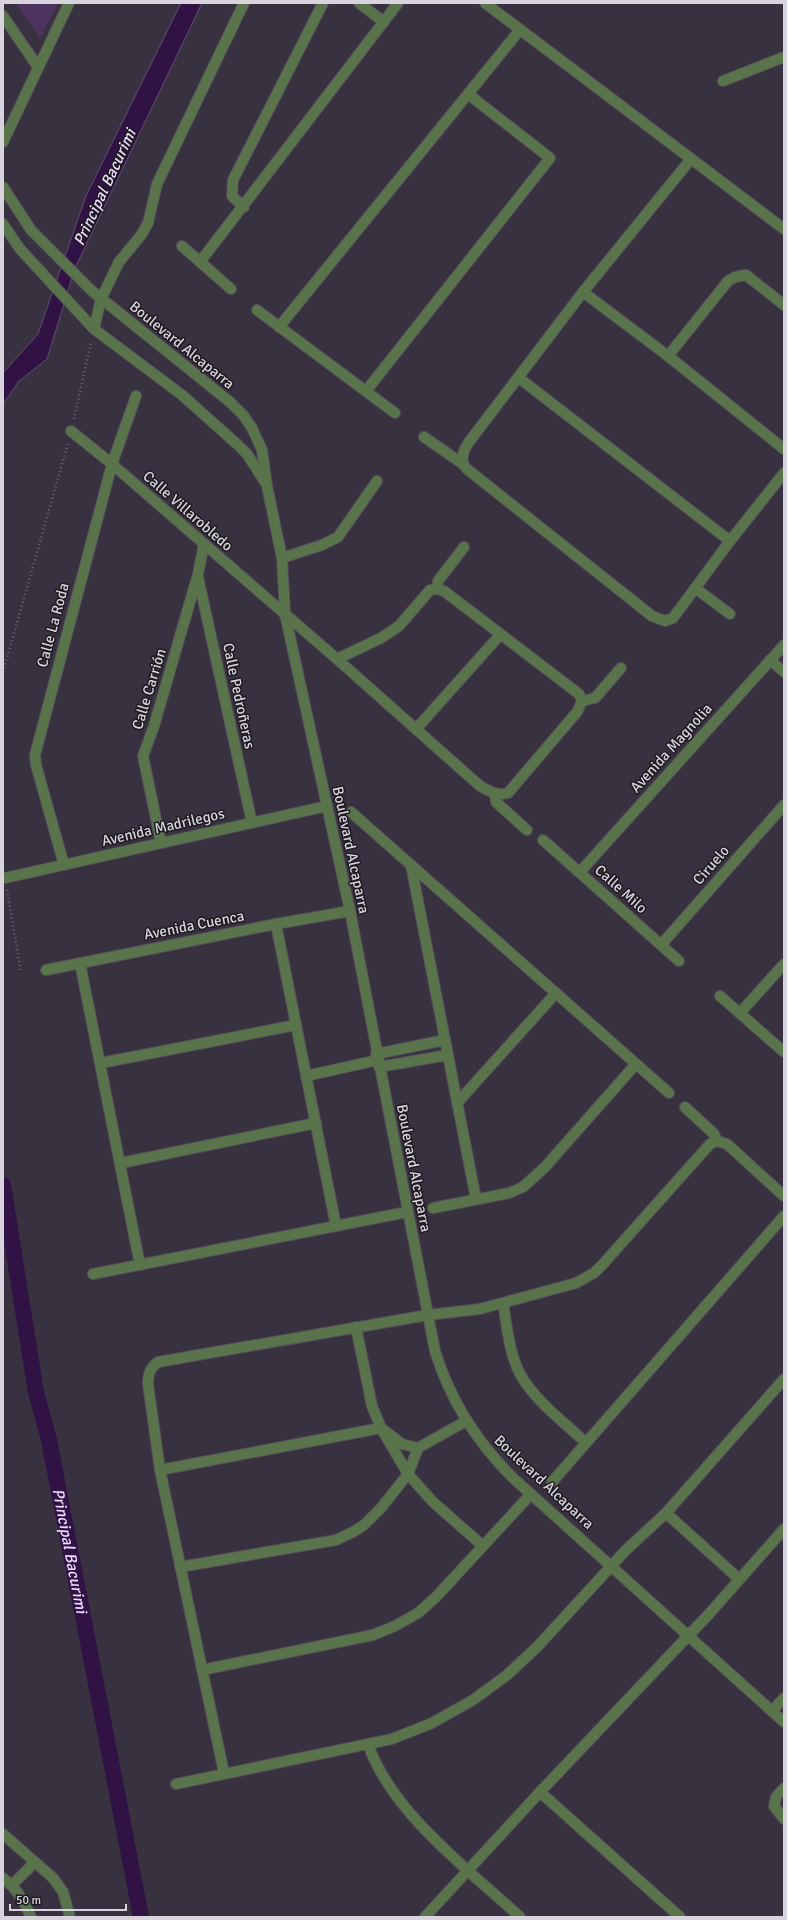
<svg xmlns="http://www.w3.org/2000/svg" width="787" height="1920" font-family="Signika,sans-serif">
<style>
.green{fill:#4c345f}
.water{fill:#301344;stroke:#624d72}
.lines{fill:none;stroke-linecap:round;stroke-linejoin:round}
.canal{stroke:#301344;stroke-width:16}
.minor-casing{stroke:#554e5b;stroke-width:12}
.path{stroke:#6d6773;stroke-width:2.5;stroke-dasharray:1 3;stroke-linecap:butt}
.minor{stroke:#59734b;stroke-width:10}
.labels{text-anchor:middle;stroke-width:3;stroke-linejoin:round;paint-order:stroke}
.street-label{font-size:15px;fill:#d8d3dc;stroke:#1e1b21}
.water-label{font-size:16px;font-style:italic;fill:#eddcfd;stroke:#1e1b21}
</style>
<rect width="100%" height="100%" fill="#38313f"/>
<!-- green -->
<polygon class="green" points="15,3 58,3 40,38"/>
<!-- water -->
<polygon class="water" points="181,3 202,3 75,268 47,359 19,381 3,404 3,373 38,334 86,196"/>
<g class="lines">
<!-- canal -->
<path class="canal" id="s1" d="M3,1185l33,207 13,48 92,477"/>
<!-- minor casing -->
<g class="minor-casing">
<g id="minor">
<polyline points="359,3 384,22"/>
<polyline points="485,3 784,229"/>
<polyline points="3,16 38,67"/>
<polyline points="723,81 784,57"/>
<polyline points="3,142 69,3"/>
<path d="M3,187l28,43 61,61 138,111 13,13 9,13 10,22 5,36 15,72 3,56 65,297 85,440c15,49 41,90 78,127l271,244"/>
<polyline points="244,207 232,196 233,180 323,3"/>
<polyline points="3,224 20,249 94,329 182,395 238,445 247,454 265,482"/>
<polyline points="182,246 231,289"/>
<polyline points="200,262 398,3"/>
<polyline points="583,292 668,356 784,449"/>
<polyline points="257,310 395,413"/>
<polyline points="279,327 519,31"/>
<polyline points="94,329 101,299 119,262 142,234 148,223 157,184 244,3"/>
<polyline points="668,356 728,281 735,277 746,275 784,305"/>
<polyline points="519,378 730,541"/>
<polyline points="366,391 550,158 468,94"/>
<path d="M71,431l41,33 225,195 143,127c9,5 17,10 28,7l69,-81 5,-11 -3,-7 -135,-103 -7,-2 -7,1 -31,36 -18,12 -44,21"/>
<polyline points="424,437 463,464 467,469 652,616 665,621 673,618 730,541 784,473"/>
<path d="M463,464c-1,-10 1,-15 6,-22l114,-150 108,-133"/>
<polyline points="282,558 322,545 338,537 377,481"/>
<polyline points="198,577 252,823"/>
<polyline points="695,588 730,614"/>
<polyline points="437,589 438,581 464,547"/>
<polyline points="770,660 784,672"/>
<polyline points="582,701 595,698 621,668"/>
<polyline points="416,729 500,635"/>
<polyline points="495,794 496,802 527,830"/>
<polyline points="351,812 669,1093"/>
<polyline points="543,840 679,961"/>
<polyline points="161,843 143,756 154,726 198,574 204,544"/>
<polyline points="64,865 36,765 35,755 112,464 136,396"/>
<polyline points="411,865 476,1199"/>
<polyline points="580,872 784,645"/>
<polyline points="5,878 327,806"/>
<polyline points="276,924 336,1226"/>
<polyline points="661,945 784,805"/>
<polyline points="80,963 140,1265"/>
<polyline points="46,970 276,924 350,911"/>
<polyline points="720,996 784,1052"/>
<polyline points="740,1013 784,964"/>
<polyline points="376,1054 445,1040"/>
<polyline points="101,1063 296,1025"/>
<polyline points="379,1067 448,1055"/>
<polyline points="306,1076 378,1060"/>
<polyline points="457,1103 556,993"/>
<polyline points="685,1107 714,1134 717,1141"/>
<polyline points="121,1163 316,1123"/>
<polyline points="433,1208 509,1193 523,1187 545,1167 636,1064"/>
<polyline points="93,1274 407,1212"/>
<path d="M503,1303c4,23 6,50 17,71 15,27 44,48 66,69"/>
<polyline points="356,1327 372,1406 381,1428 408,1474 433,1502 483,1546"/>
<polyline points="160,1470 381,1428 402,1444 418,1448"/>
<polyline points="552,1482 784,1216"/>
<polyline points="666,1513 739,1579"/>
<polyline points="180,1567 336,1540 353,1532 364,1525 381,1508 408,1474 418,1448 466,1421"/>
<polyline points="202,1670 373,1635 395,1626 418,1613 436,1597 531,1494"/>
<polyline points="772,1711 784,1698"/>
<path d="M368,1744c23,68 100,125 152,173"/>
<path d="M224,1773l-64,-303 -12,-86c0,-10 2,-16 10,-22l270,-47 52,-6 96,-26 18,-10 9,-9 107,-120 7,-3 10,3 57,52"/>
<polyline points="176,1784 392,1739 432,1723 473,1700 507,1675 537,1647 626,1550 666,1513 784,1379"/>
<polyline points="784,1788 776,1797 774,1806 784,1819"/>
<polyline points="540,1792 680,1917"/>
<polyline points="3,1834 53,1878 63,1892 70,1917"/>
<path d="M3,1878c14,11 21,23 28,39"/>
<polyline points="12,1885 35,1862"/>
<polyline points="425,1917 540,1792 709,1614 784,1529"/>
</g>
</g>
<!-- path -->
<g class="path">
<polyline points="74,419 91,342"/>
<polyline points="3,672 68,443"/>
<polyline points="7,890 21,972"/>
</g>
<!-- minor -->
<use href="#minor" class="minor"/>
</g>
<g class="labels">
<!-- street labels -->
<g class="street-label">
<text transform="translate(182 345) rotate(39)" y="5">Boulevard Alcaparra</text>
<text transform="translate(188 511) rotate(41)" y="5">Calle Villarobledo</text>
<text transform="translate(53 625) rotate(-75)" y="5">Calle La Roda</text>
<text transform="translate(149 689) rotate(-73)" y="5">Calle Carrión</text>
<text transform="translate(239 696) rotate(78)" y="5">Calle Pedroñeras</text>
<text transform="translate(671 748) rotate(-48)" y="5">Avenida Magnolia</text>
<text transform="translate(163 827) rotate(-13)" y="5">Avenida Madrilegos</text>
<text transform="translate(351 850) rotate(78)" y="5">Boulevard Alcaparra</text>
<text transform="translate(711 865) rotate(-49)" y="5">Ciruelo</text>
<text transform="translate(621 889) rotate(42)" y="5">Calle Milo</text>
<text transform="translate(194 925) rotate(-11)" y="5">Avenida Cuenca</text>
<text transform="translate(414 1168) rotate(79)" y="5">Boulevard Alcaparra</text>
<text transform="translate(544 1482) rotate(43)" y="5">Boulevard Alcaparra</text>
</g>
<!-- water labels -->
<g class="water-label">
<text transform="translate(104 187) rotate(-65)" y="6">Principal Bacurimi</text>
<text dy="6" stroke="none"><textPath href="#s1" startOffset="372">Principal Bacurimi</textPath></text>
</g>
</g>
<!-- border -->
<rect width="787" height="1920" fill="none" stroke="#d8d3dc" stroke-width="8"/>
<!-- scale -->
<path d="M10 1904v6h116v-6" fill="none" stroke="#d8d3dc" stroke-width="2"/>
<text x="16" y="1904" font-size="12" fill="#d8d3dc" stroke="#1e1b21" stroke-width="3" paint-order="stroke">50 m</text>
</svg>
